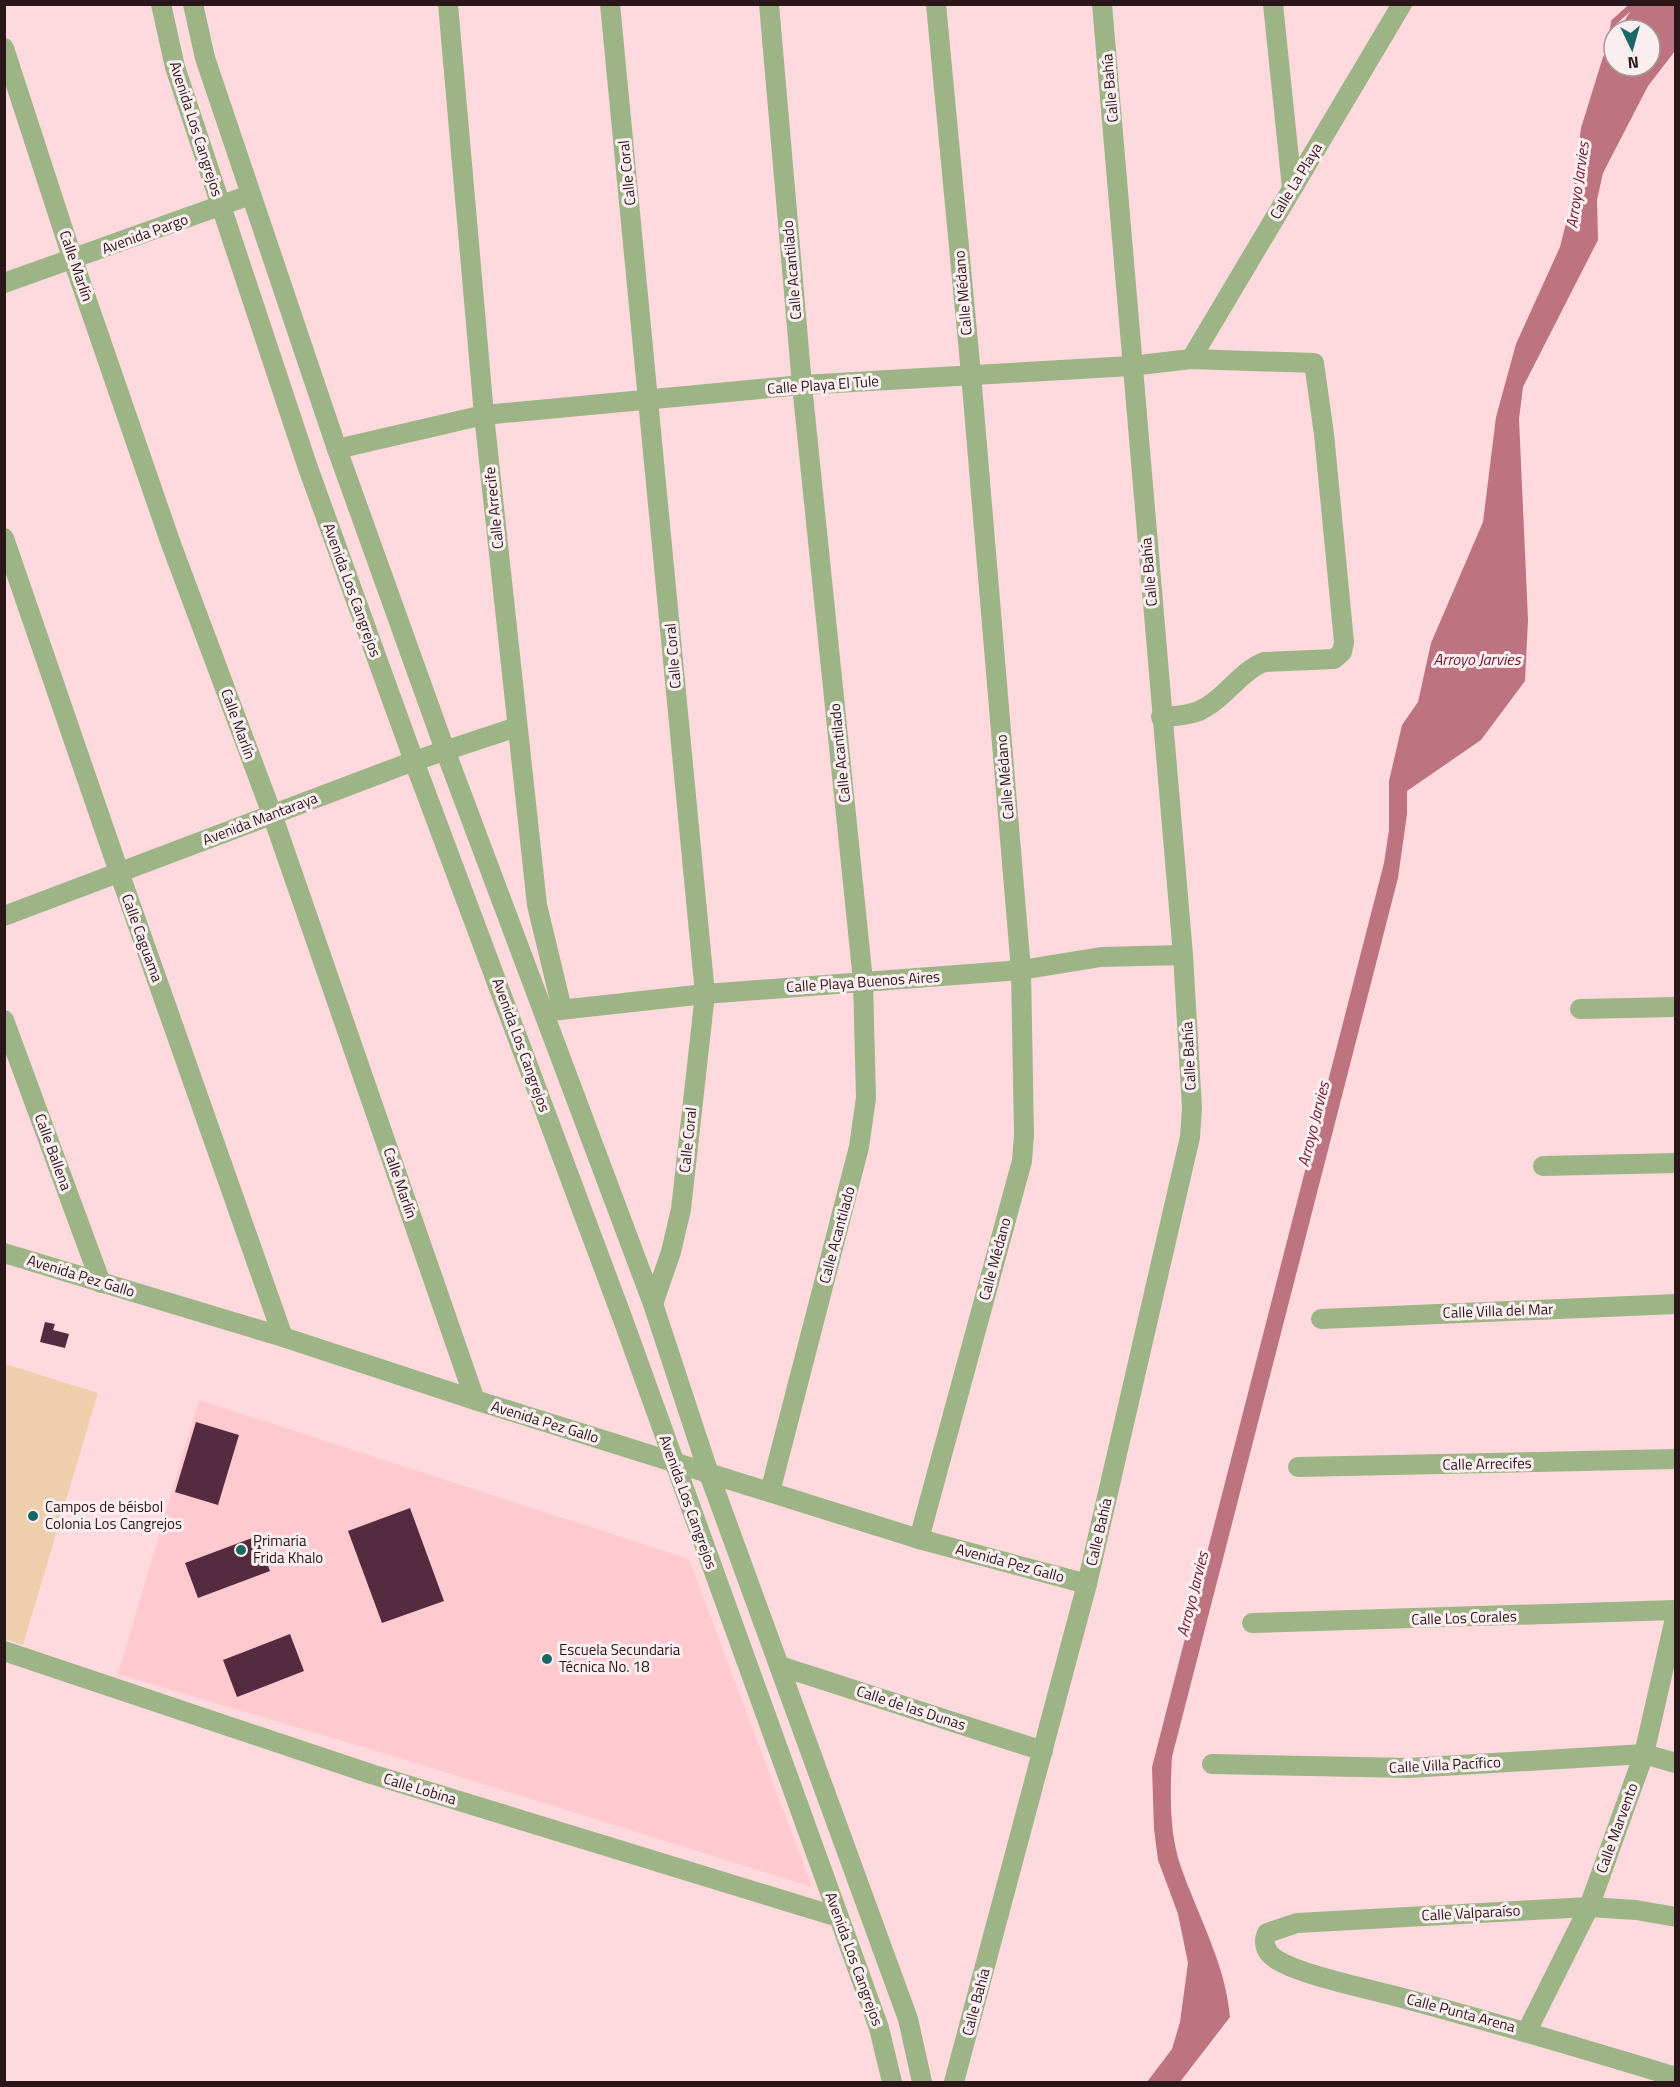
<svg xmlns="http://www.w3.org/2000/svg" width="1680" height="2087" font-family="'Titillium Web',sans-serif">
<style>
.built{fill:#ffc9d0}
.green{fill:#eecfad}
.water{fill:#be7480}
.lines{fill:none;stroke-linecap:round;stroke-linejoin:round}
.stream{stroke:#be7480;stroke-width:6}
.building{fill:#552b40}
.minor{stroke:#9cb486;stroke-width:20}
.poi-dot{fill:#1b6763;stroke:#fbeef0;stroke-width:2}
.labels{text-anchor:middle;stroke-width:6;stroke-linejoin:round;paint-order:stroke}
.street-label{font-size:15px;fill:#2b171a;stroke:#fbeef0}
.poi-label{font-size:15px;fill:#2b171a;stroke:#fbeef0;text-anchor:start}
.water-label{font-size:16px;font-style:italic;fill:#70162f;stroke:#fbeef0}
</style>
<rect width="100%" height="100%" fill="#fedade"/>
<!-- built -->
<polygon class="built" points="199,1400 689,1559 812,1887 403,1759 118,1674"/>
<!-- green -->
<polygon class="green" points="5,1364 98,1393 23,1645 5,1639"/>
<!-- water -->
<path class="water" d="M1634,5h41v46l-27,35 -45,87 -6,27 1,40 -75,147 -4,32 9,201 -3,61 -44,59 -74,51v23l-9,64 -226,879c-2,36 -3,76 9,110 17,49 45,98 49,150l-50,65h-33l25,-33 8,-27 8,-59 -10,-49 -20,-54 -4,-31 -2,-62 232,-904 5,-33v-49l13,-56 16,-23 13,-59 52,-121 13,-105 20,-73 44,-97 13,-52 8,-67 22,-71 11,-18v27h36v-36h-31z"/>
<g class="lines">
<!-- stream -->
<polyline class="stream" points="1610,51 1614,22 1634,4"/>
</g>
<!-- building -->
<g class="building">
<polygon points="45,1322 55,1324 53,1330 69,1334 65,1348 40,1342"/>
<polygon points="196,1422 239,1435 218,1505 175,1492"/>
<polygon points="410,1508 444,1601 382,1623 348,1531"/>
<polygon points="257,1536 270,1571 198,1598 185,1563"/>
<polygon points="290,1634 304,1671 237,1697 223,1660"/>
</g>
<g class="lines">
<!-- minor -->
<g class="minor">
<polyline points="161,4 175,67 307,465 414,761 622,1317 879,2028 892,2082"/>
<polyline points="193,4 205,58 337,449 445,750 653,1304 709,1474 908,2019 922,2082"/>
<polyline points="448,4 484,415 537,905 562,1009"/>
<polyline points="610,4 705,994 681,1209 671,1252 653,1304"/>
<polyline points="769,4 802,385 863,981 866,1098 859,1147 770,1492"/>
<polyline points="1273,4 1292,188"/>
<polyline points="4,48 73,260 171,544 272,814 475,1400"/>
<polyline points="4,283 250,195"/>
<polyline points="1191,359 1402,4"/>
<path d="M337,449l147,-34 318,-30 329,-19 60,-7 123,4 10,71 20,208 -2,10 -8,7 -70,3c-25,10 -40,38 -65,49 -12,5 -25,5 -38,6"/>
<polyline points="4,538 119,872 283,1337"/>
<polyline points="4,916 414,761 517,727"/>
<polyline points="1580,1009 1676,1007"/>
<polyline points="551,1011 705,994 1021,970 1101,957 1183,955"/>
<polyline points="4,1020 101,1283"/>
<polyline points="1543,1166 1676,1163"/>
<polyline points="4,1253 283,1337 475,1400 919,1539 1087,1584"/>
<polyline points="1321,1319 1676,1304"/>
<polyline points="1298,1467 1676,1459"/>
<polyline points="919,1539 1022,1161 1024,1135 1021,970 971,374 936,4"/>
<polyline points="1252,1623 1676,1610"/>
<polyline points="4,1651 371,1774 838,1917"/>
<polyline points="780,1666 1043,1751"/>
<polyline points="1212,1764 1409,1768 1644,1754 1676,1763"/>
<path d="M1676,1917l-40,-7 -47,-3 -292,16 -30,10c-4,8 -2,18 6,24 21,17 97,32 126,40 93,25 185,52 277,80"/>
<polyline points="1527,2031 1589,1907 1644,1754 1676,1614"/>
<polyline points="954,2082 1087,1584 1190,1137 1192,1108 1183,955 1102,4"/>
</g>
</g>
<!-- markers -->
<g class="poi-dot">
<circle cx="33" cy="1516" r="6"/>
<circle cx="241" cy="1550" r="6"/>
<circle cx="547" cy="1659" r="6"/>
</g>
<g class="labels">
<!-- street labels -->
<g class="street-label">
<text transform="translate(1110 88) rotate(-95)" y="5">Calle Bahía</text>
<text transform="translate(196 129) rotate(72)" y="5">Avenida Los Cangrejos</text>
<text transform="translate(627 173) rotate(-96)" y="5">Calle Coral</text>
<text transform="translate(1296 181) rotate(-59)" y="5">Calle La Playa</text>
<text transform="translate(145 234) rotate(-20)" y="5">Avenida Pargo</text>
<text transform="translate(76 266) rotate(71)" y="5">Calle Marlín</text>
<text transform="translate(792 270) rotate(-95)" y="5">Calle Acantilado</text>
<text transform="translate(963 293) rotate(-95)" y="5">Calle Médano</text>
<text transform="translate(823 385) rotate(-4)" y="5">Calle Playa El Tule</text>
<text transform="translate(494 508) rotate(-96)" y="5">Calle Arrecife</text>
<text transform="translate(1149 572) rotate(-95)" y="5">Calle Bahía</text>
<text transform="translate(352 590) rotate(70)" y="5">Avenida Los Cangrejos</text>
<text transform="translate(673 656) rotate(-95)" y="5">Calle Coral</text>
<text transform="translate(238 724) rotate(70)" y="5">Calle Marlín</text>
<text transform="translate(840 753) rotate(-96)" y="5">Calle Acantilado</text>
<text transform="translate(1005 777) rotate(-95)" y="5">Calle Médano</text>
<text transform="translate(260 819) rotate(-21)" y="5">Avenida Mantaraya</text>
<text transform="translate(142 938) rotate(70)" y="5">Calle Caguama</text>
<text transform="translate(863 982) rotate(-4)" y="5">Calle Playa Buenos Aires</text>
<text transform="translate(521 1045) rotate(70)" y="5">Avenida Los Cangrejos</text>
<text transform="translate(1189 1056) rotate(-93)" y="5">Calle Bahía</text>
<text transform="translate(688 1140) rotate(-84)" y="5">Calle Coral</text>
<text transform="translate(53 1152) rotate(70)" y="5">Calle Ballena</text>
<text transform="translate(400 1183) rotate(71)" y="5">Calle Marlín</text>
<text transform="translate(837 1235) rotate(-75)" y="5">Calle Acantilado</text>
<text transform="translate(995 1259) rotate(-75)" y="5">Calle Médano</text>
<text transform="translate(81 1276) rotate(17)" y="5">Avenida Pez Gallo</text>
<text transform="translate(1498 1311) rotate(-2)" y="5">Calle Villa del Mar</text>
<text transform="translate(545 1422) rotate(17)" y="5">Avenida Pez Gallo</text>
<text transform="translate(1487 1464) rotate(-1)" y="5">Calle Arrecifes</text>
<text transform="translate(688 1502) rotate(70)" y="5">Avenida Los Cangrejos</text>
<text transform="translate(1099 1532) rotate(-77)" y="5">Calle Bahía</text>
<text transform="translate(1010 1563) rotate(15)" y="5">Avenida Pez Gallo</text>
<text transform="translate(1464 1618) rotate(-2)" y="5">Calle Los Corales</text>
<text transform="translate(911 1708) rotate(18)" y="5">Calle de las Dunas</text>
<text transform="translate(1445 1765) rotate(-3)" y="5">Calle Villa Pacífico</text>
<text transform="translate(420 1789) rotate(17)" y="5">Calle Lobina</text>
<text transform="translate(1617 1828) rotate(-70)" y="5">Calle Marvento</text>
<text transform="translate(1471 1913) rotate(-3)" y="5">Calle Valparaíso</text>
<text transform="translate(854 1959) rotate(70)" y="5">Avenida Los Cangrejos</text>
<text transform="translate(976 2002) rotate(-75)" y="5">Calle Bahía</text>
<text transform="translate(1461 2013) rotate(15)" y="5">Calle Punta Arena</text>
</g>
<!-- poi labels -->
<g class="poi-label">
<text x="45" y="1512">Campos de béisbol<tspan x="45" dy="17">Colonia Los Cangrejos</tspan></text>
<text x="253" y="1546">Primaria<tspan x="253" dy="17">Frida Khalo</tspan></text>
<text x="559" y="1655">Escuela Secundaria<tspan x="559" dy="17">Técnica No. 18</tspan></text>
</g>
<!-- water labels -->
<g class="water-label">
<text transform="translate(1577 185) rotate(-82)" y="6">Arroyo Jarvies</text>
<text x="1477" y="665">Arroyo Jarvies</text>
<text transform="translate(1313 1124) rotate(-76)" y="6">Arroyo Jarvies</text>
<text transform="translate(1192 1594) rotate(-76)" y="6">Arroyo Jarvies</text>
</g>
</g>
<!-- border -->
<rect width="1680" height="2087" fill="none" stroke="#2b171a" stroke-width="12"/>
<!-- north arrow -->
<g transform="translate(1632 48) rotate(175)"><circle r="28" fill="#fbeef0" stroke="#a8989a" stroke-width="1.5"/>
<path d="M0-4.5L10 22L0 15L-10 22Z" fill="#1b6763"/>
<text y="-9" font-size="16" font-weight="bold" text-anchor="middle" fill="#2b171a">N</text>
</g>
</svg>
